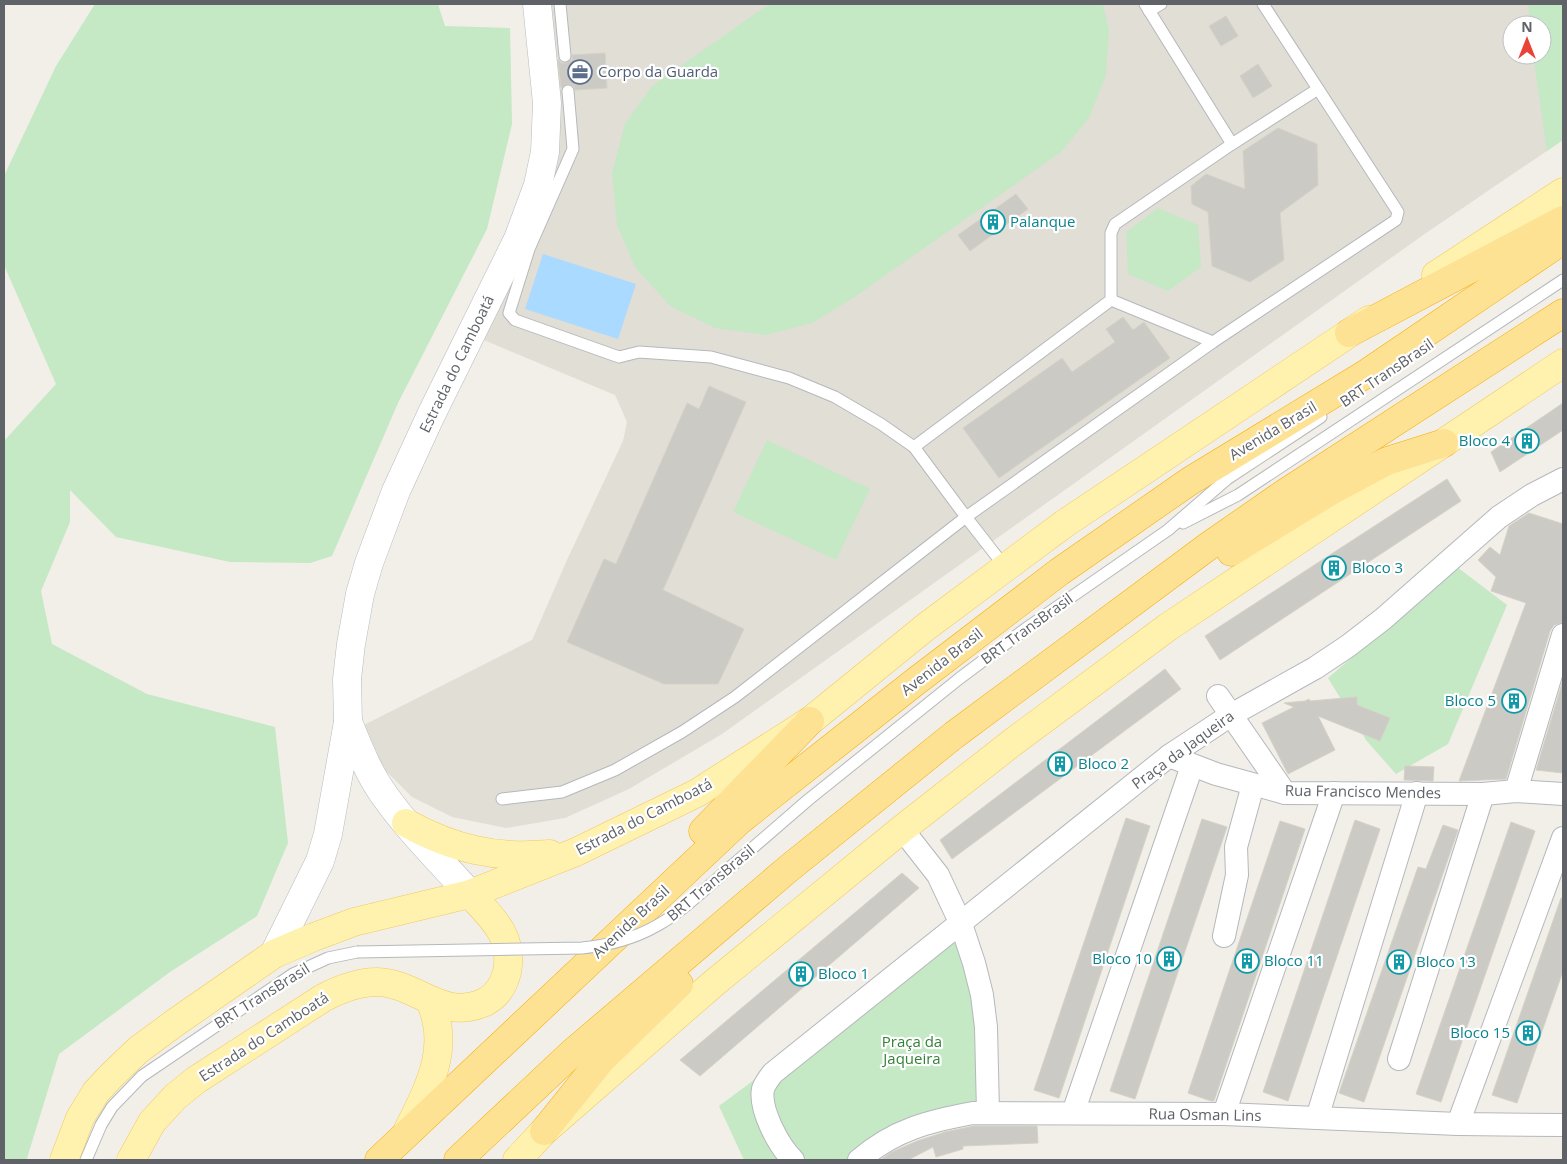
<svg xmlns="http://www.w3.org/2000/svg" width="1567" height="1164" font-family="'Open Sans',sans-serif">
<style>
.education{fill:#e1ded6;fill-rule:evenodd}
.green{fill:#c5e8c5}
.water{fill:#aadaff}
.building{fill:#cccac5;stroke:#d6d1c6}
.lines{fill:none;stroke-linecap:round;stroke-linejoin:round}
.service-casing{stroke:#b5b8bc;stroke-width:13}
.minor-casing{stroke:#b5b8bc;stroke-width:24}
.secondary-casing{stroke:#b6babf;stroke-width:29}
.primary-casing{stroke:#f2c960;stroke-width:29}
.motorway-casing{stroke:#f9ab00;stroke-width:29}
.service{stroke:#fff;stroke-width:11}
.minor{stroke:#fff;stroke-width:22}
.secondary{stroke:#fff;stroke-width:28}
.primary{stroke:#fff2af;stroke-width:28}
.motorway{stroke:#fde293;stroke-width:28}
.service-bridge-casing{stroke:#b5b8bc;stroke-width:13;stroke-linecap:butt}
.service-bridge{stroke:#fff;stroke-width:11}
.labels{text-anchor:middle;stroke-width:4.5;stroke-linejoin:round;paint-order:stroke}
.service-label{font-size:15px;fill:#4e5e75;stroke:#fff;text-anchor:start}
.culture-label{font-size:15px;fill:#0d838f;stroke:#fff;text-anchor:start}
.street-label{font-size:15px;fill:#5f6368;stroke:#fff}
.park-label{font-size:15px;fill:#348238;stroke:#fff}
</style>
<rect width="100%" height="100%" fill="#f1efe8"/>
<!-- education -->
<path class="education" d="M546,4h1017v136l-137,93 -704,501 -93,55 -64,29 -59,10 -54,-11 -40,-20 -30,-30 -22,-40 172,-87 35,-80 56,-119 4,-19 -12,-27 -136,-57 73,-172zM1512,25h30v30h-30z"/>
<!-- green -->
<g class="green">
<polygon points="95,4 438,4 445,26 510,28 512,124 487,229 398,403 332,556 310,563 230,562 116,537 70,490 70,522 41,591 52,644 147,694 275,727 288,843 257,916 170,972 59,1054 28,1155 27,1160 4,1160 4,441 56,384 4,265 4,176 56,66"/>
<polygon points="769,4 1103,4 1109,30 1106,75 1089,118 1061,152 853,298 812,323 766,335 715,328 670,306 635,267 617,225 612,173 625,124 652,86"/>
<polygon points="1528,4 1563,4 1563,140 1547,151 1533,55 1542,55 1542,25 1530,25"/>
<polygon points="1158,208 1198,225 1201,267 1168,291 1128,274 1126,232"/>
<polygon points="767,440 870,489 836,560 733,512"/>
<polygon points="1457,567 1507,605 1448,744 1396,774 1366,740 1328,678"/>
<polygon points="961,926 972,965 984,1108 892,1127 848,1160 744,1160 719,1106"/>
</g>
<!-- water -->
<polygon class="water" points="543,254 636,284 618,339 525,309"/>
<!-- building -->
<g class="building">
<polygon points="1226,16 1238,36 1221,46 1209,26"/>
<polygon points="605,53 607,88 575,90 574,86 568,84 561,88 558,59 561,63 566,63 572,60 572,55"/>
<polygon points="1258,64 1272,86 1253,98 1240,76"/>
<polygon points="1278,128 1317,144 1318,185 1280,213 1284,260 1250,282 1212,266 1208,212 1192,204 1191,186 1206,174 1245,189 1243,151"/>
<polygon points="1016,194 1028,209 970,251 958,235"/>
<polygon points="1123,317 1133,330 1144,322 1170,358 999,478 963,428 1062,358 1072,372 1115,342 1106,329"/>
<polygon points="709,386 746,402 663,590 744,629 718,684 664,684 567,642 604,559 616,564 687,403 699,409"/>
<polygon points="1563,403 1563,430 1500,472 1491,452"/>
<polygon points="1447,479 1461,501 1220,660 1205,636"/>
<polygon points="1529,513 1563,524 1563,622 1554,625 1550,631 1506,779 1459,781 1526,603 1491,591 1496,577 1478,560 1490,547 1500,555 1509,526"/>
<polygon points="1165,669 1181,689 952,859 940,840"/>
<polygon points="1563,680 1563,773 1536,770"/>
<polygon points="1357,697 1357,705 1390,718 1380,741 1318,716 1335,750 1288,774 1262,723 1294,707 1284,703 1305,701 1309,699 1310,701"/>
<polygon points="1405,766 1434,767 1433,781 1404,780"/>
<polygon points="1126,818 1150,826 1059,1098 1034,1090"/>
<polygon points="1202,819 1227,827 1135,1099 1110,1091"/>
<polygon points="1355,820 1380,829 1288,1101 1263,1092"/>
<polygon points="1280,821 1305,829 1214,1101 1211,1101 1188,1093"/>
<polygon points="1511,822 1535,831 1441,1102 1416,1094"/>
<polygon points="1443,825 1458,830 1364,1102 1339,1093 1418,867 1426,869"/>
<polygon points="902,873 919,888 700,1076 680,1060"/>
<polygon points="1561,898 1563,899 1563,971 1517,1103 1492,1095"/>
<polygon points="974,1126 1037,1126 1038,1143 963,1146 963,1149 936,1157 933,1147 908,1160 880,1160 892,1152 917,1141 945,1132"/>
</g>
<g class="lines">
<!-- service casing -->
<g class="service-casing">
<g id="service">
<polyline points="560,4 565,56"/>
<polyline points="1145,4 1232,144"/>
<polyline points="1149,11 1161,4"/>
<polyline points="568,91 573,149 529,249 509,313 515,320 619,357 639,352 711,357 789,378 835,397 881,424 914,447 966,517 1213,342 1396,220 1398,212 1263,4"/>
<polyline points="1111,300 1213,342"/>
<polyline points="914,447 1111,300 1111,233 1115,224 1232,144 1318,89"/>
<polyline points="1183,523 1238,495 1563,280"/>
<polyline points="502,799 562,792 615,770 682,732 735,697 966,517 1005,567"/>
<polyline points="734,864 808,800 960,678 1028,627 1168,530 1227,479 1321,417"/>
<polyline points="86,1160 101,1125 112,1107 142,1076 293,974 328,958 357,952"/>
</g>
</g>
<!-- minor casing -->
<g class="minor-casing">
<g id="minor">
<polyline points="1218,696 1285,793"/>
<polyline points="1169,756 1216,774 1285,793 1483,794 1516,791 1563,794"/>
<polyline points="1516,791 1563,635"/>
<polyline points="902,829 938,875 961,924 974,963 982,995 986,1027 988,1112"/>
<polyline points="1224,936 1237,875 1236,847 1253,785"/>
<polyline points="1399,1059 1483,794"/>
<polyline points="1073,1113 1192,766"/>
<polyline points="1224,1114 1334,793"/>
<polyline points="1317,1118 1417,793"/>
<polyline points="1458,1124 1563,838"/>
<path d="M793,1160c-14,-14 -34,-50 -30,-71 2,-6 6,-11 10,-16l396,-317 62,-41 84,-47 33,-22 35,-27 116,-102 33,-22 31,-16"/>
<path d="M859,1160c35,-30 70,-39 114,-47l251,1 234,10 105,1"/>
</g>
</g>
<!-- secondary casing -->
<g class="secondary-casing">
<g id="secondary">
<path d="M348,722c10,24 19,48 34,70 25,36 58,69 88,102"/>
<polyline points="274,954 320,861 328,834 348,722 347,679 351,644 360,594 369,563 396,491 431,415 518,239 538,185 545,152 547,103 537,4"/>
</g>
</g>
<!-- primary casing -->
<g class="primary-casing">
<g id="primary">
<polyline points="1436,275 1563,192"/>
<path d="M406,823c47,26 90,36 144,31"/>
<path d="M406,1134c21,-44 46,-84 24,-133"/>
<polyline points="64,1160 80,1118 96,1092 111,1076 138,1050 176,1022 274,954 314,937 354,922 470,894 576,852 697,793 810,721 927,626 1064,524 1369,320"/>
<path d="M131,1160l21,-38 23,-25 21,-17 127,-82c17,-9 34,-16 54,-16 41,1 65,40 108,20 12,-6 19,-18 22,-30 7,-36 -15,-54 -37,-78"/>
<polyline points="517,1160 544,1131 714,983 902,829 1013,742 1168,627 1563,363"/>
</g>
</g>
<!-- motorway casing -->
<g class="motorway-casing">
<g id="motorway">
<polyline points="1349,333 1563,220"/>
<polyline points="1231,552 1329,492 1387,461 1444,443"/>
<polyline points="703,831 810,721"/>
<polyline points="544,1131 601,1060 679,984"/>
<polyline points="379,1160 740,820 915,682 1059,572 1190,481 1364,375 1563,240"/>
<polyline points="458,1160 572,1053 788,869 954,735 1210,545 1285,493 1563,313"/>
</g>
</g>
<!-- service -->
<use href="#service" class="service"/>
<!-- minor -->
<use href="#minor" class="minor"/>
<!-- secondary -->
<use href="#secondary" class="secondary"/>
<!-- primary -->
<use href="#primary" class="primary"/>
<!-- motorway -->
<use href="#motorway" class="motorway"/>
<!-- service-bridge casing -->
<g class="service-bridge-casing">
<path id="service-bridge" d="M357,952l225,-4c73,-7 100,-39 152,-84"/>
</g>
<!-- service-bridge -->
<use href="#service-bridge" class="service-bridge"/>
</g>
<!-- icons -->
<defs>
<g id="office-ring" transform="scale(1.25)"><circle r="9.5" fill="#fff" stroke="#5c6f8a" stroke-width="1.5"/><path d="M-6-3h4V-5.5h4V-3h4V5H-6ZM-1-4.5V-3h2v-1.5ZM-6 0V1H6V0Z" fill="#5c6f8a"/></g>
<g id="building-ring" transform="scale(1.25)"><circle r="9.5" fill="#fff" stroke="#0f9aa8" stroke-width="1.5"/><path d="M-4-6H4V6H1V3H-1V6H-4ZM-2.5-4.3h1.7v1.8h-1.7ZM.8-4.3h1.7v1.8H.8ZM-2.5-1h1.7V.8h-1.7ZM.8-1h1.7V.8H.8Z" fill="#0f9aa8"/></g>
</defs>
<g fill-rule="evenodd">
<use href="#office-ring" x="580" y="72"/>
<use href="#building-ring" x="993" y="222"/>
<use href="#building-ring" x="1527" y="441"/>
<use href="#building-ring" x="1334" y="568"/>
<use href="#building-ring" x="1514" y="701"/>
<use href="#building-ring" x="1060" y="764"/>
<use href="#building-ring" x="1169" y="959"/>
<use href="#building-ring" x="1247" y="961"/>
<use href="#building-ring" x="1399" y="962"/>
<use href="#building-ring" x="801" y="974"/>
<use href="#building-ring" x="1528" y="1033"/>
</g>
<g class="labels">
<!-- service labels -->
<g class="service-label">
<text x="598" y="77">Corpo da Guarda</text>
</g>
<!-- culture labels -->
<g class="culture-label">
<text x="1010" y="227">Palanque</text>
<text x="1510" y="446" text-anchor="end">Bloco 4</text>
<text x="1352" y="573">Bloco 3</text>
<text x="1496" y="706" text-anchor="end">Bloco 5</text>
<text x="1078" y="769">Bloco 2</text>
<text x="1152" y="964" text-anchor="end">Bloco 10</text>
<text x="1264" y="966">Bloco 11</text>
<text x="1416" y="967">Bloco 13</text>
<text x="818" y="979">Bloco 1</text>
<text x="1510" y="1038" text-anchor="end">Bloco 15</text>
</g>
<!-- street labels -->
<g class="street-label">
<text transform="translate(457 364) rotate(-64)" y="5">Estrada do Camboatá</text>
<text transform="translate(1387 373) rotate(-34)" y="5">BRT TransBrasil</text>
<text transform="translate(1273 431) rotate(-31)" y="5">Avenida Brasil</text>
<text transform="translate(1027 629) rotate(-36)" y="5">BRT TransBrasil</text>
<text transform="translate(942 662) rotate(-38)" y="5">Avenida Brasil</text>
<text transform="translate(1183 750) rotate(-36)" y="5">Praça da Jaqueira</text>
<text transform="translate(1363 792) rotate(1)" y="5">Rua Francisco Mendes</text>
<text transform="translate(644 817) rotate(-27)" y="5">Estrada do Camboatá</text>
<text transform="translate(711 883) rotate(-40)" y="5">BRT TransBrasil</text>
<text transform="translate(631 922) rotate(-43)" y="5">Avenida Brasil</text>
<text transform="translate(262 996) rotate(-32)" y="5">BRT TransBrasil</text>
<text transform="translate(264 1037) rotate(-33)" y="5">Estrada do Camboatá</text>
<text transform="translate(1205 1115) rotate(1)" y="5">Rua Osman Lins</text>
</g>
<!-- park labels -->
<g class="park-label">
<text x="912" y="1047">Praça da<tspan x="912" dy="17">Jaqueira</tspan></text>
</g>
</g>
<!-- border -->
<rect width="1567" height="1164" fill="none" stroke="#5f6368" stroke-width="10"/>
<!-- north arrow -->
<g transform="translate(1527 40)"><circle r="24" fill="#ffffff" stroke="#bfc1c3"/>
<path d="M0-4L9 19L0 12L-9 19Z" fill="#ea4335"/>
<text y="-8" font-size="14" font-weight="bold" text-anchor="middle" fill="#5f6368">N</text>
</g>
</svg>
